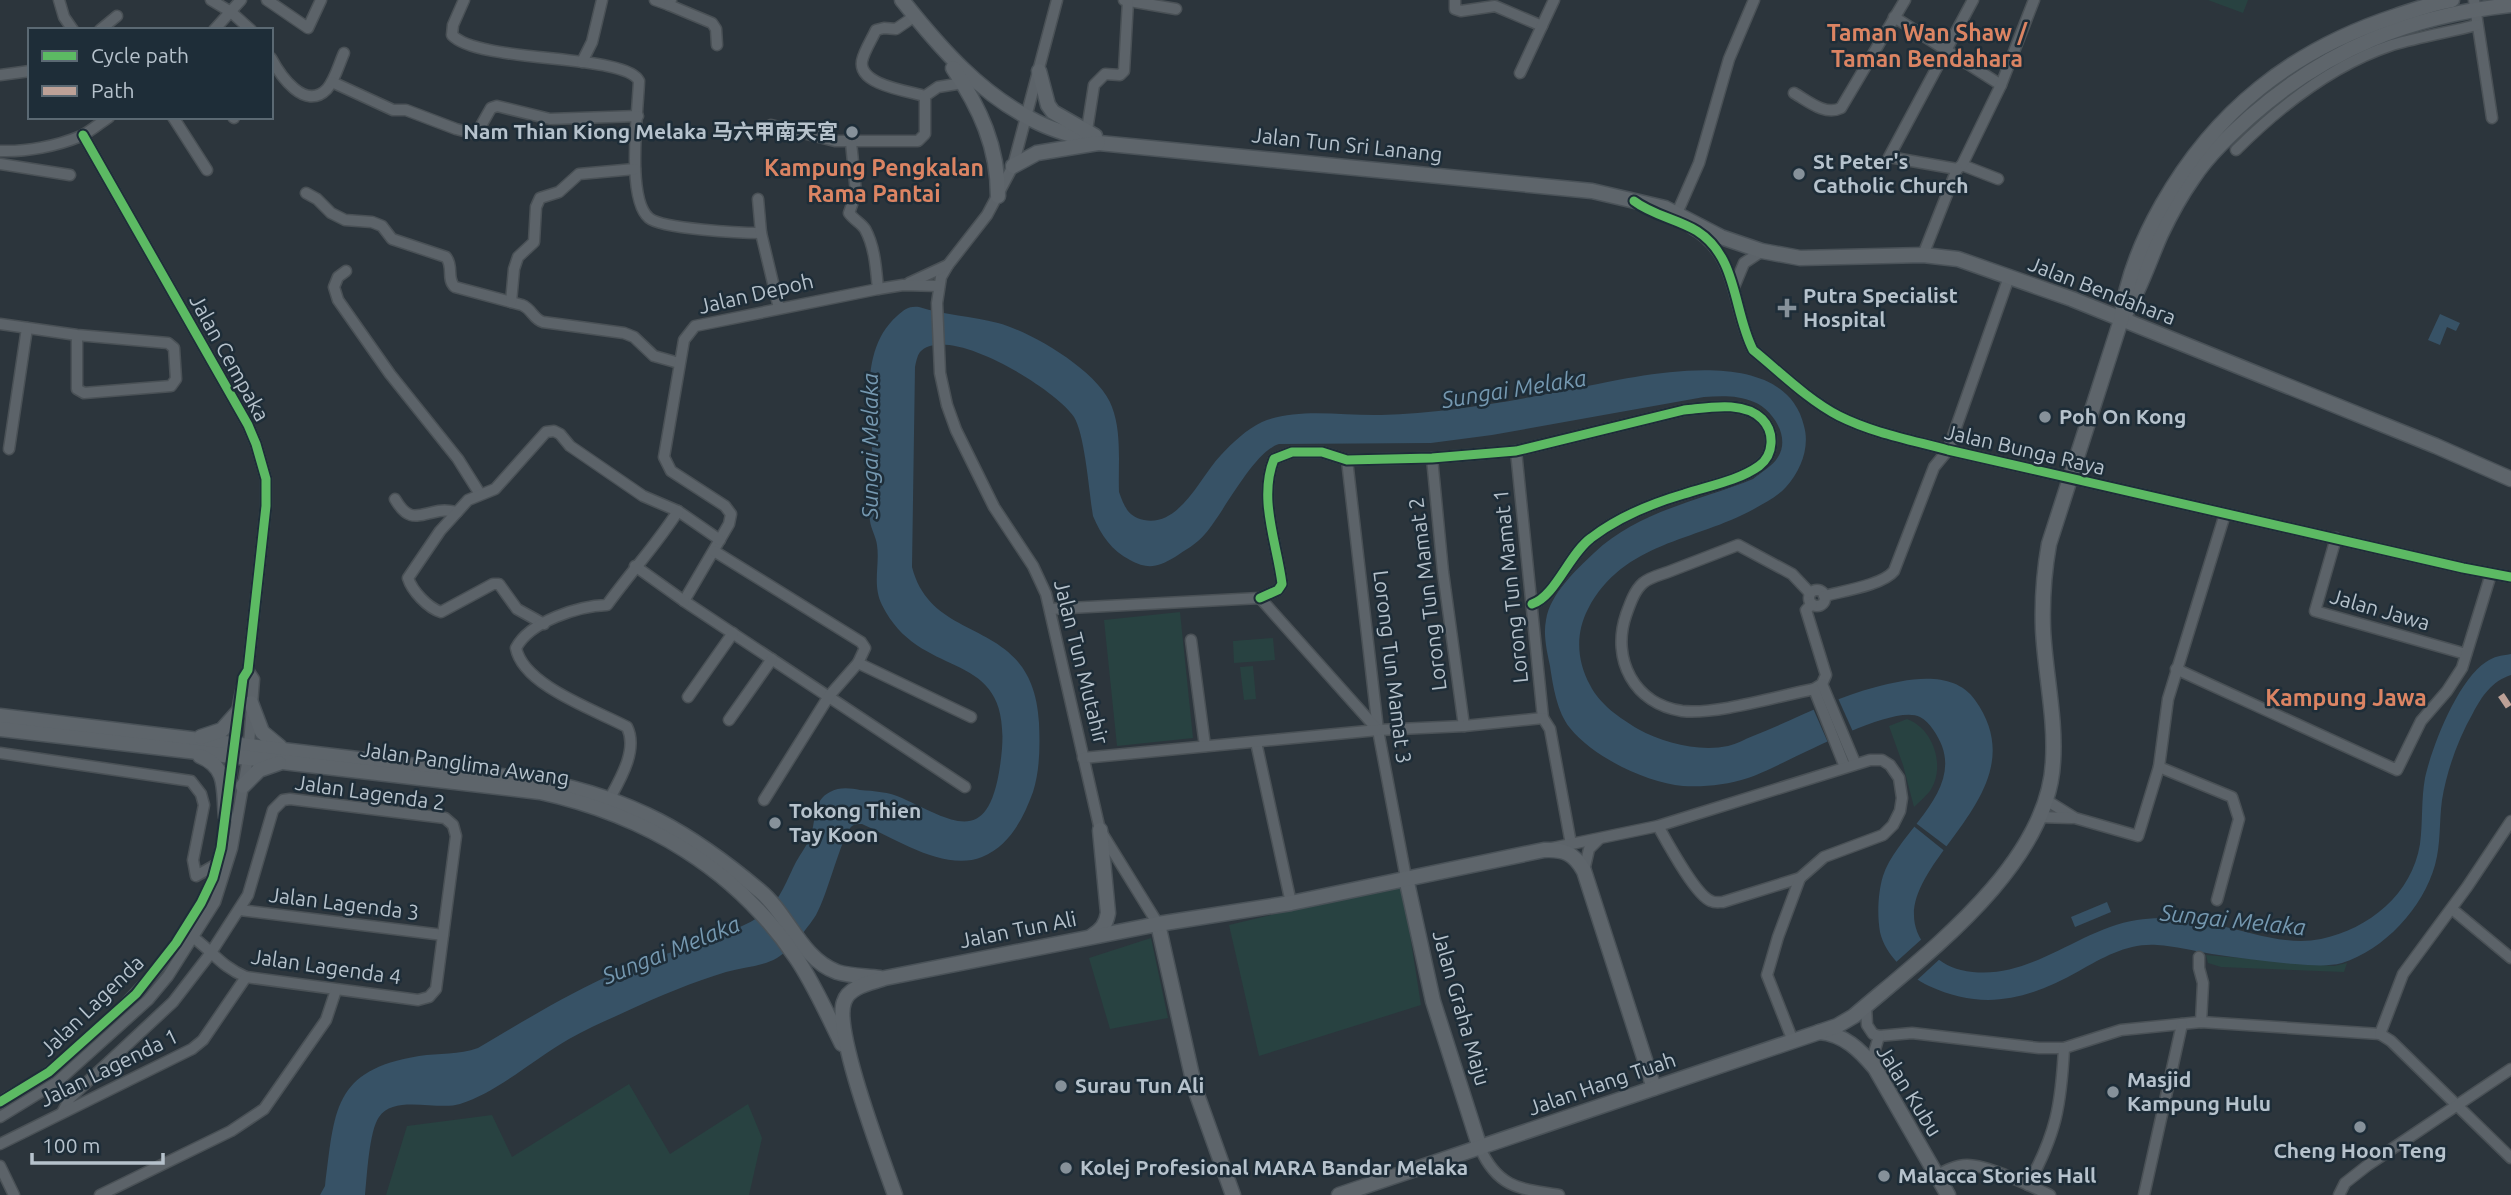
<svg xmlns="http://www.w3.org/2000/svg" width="2511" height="1195" font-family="Ubuntu,'Noto Sans SC',sans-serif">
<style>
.green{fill:#284241}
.water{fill:#375266}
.pier{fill:#2c353c}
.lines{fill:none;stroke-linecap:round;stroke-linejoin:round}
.minor-casing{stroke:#4a5156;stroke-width:13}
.major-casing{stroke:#4a5258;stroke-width:17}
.minor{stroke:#5c6369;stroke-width:10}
.major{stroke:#5e656b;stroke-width:14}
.quiet{stroke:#bda197;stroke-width:7;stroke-dasharray:14 7;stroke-linecap:butt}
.cycleway-casing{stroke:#1e2d38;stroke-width:13}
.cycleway{stroke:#5cba63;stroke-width:9}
.poi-dot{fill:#86919a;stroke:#1e2d38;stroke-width:2.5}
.labels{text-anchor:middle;stroke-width:5;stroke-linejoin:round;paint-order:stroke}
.poi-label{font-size:21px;font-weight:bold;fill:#b6c2cc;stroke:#1e2d38;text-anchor:start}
.street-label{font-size:21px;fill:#b6c2cc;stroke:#1e2d38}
.neighbourhood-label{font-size:23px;font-weight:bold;fill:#db8463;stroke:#1e2d38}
.water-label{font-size:23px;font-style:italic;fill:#7598b0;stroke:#1e2d38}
</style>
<rect width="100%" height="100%" fill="#2c353c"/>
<!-- green -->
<g class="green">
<polygon points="2208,0 2248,0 2243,13"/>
<polygon points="1180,612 1193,738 1117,746 1104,620"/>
<polygon points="1273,638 1275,660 1234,663 1233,641"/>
<polygon points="1253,666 1256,699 1244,700 1240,667"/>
<path d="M1907,719c27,10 39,48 23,72 -5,6 -11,11 -16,16l-11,-42 -14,-39z"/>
<polygon points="1402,884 1421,1005 1259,1056 1229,925"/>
<polygon points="1151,938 1168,1018 1110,1029 1089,958"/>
<polygon points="2206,955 2334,966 2347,963 2344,972 2221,967 2208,963"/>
<polygon points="629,1084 670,1154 748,1104 762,1138 749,1195 386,1195 407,1126 492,1115 512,1157"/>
</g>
<!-- water -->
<g class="water">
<path d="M919,307c25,8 53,9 79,16 34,9 102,49 114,84 10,26 6,58 7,85 5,14 9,25 25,28 36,7 56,-43 77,-65 11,-12 26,-26 41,-33 36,-15 81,-6 119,-7 67,-2 132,-14 197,-27 60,-12 206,-48 226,38 6,21 -3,44 -18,61 -9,10 -20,15 -32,22 -60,33 -130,32 -166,100 -13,25 -11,52 2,76 10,20 30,33 48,44 25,14 61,23 90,17 9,-2 17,-7 25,-10 41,-16 80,-38 123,-49 31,-8 77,-18 99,13 74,103 -112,174 -47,249 9,11 20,18 33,21 66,15 116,-41 176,-50 26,-4 55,0 80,5 33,7 69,21 104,14 48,-10 91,-45 99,-95 3,-22 1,-44 5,-66 7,-32 33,-98 61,-116 9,-6 14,-6 25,-8v21c-19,6 -29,21 -38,38 -15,26 -26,57 -31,87 -3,22 -1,44 -7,65 -12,43 -51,85 -93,98 -15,4 -32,2 -47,1 -27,-2 -55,-6 -83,-10 -18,-3 -37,-8 -55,-9 -29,-2 -53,12 -78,26 -51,29 -96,40 -150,15 -21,-10 -44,-31 -49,-54 -3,-17 -2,-40 3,-56 14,-43 77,-81 59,-130 -4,-10 -12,-24 -22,-29 -29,-15 -138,50 -172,61 -21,7 -43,9 -65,8 -36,-3 -90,-29 -113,-58 -13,-16 -17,-42 -20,-62 -3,-14 -7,-31 -4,-46 4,-26 30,-50 48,-67 44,-42 105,-52 159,-74 8,-7 20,-13 25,-22 13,-20 -6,-48 -24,-55 -16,-7 -33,-6 -50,-5l-212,38 -61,8 -152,1c-26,8 -56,70 -74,90 -8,10 -20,16 -30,23 -17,10 -27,13 -45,3 -18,-9 -29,-25 -37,-44 -4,-24 -8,-81 -19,-99 -17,-27 -126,-95 -154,-65 -3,4 -4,10 -5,15l-3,200c21,82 121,46 127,156 1,22 1,47 -6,69 -10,27 -23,53 -51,65 -37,15 -86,-18 -120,-33 -4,0 -7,0 -10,2 -10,8 -25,71 -36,89 -9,14 -25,34 -39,43 -16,9 -34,9 -51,14 -33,10 -67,24 -99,39 -19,9 -39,17 -58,28 -35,20 -71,53 -109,65 -22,7 -66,-10 -81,13 -10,14 -12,60 -14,78h-45l5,-9c10,-75 7,-116 94,-130 20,-3 40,-1 59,-8 46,-27 91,-55 139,-76 36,-15 74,-25 110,-40 13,-5 26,-10 37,-19 17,-13 23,-34 32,-51 5,-9 12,-18 15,-27 5,-15 2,-35 19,-43 9,-5 20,-4 30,-2 14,1 29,2 42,8 52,24 86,49 98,-32 19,-126 -77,-78 -118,-161 -10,-20 -2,-40 -5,-60 -1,-8 -6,-16 -7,-24 -2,-13 3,-33 3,-48 0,-50 -18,-120 24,-157 8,-7 12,-10 22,-9z"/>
<polygon points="2440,314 2460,323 2456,331 2447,327 2440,345 2428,340"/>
<polygon points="2107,902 2111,912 2075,927 2071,917"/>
</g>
<!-- pier -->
<g class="pier">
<polygon points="1837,696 1854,734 1829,745 1812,706"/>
<polygon points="1913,821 1950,849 1947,853 1911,824"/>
<polygon points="1924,937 1942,957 1915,982 1894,964"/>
</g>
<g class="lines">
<!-- minor casing -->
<g class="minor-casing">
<g id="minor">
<polyline points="59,0 64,17 73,30"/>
<polyline points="211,0 231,12 251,30"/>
<polyline points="267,0 308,28 321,0"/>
<path d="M464,0l-11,25 -1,10c27,29 174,18 187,46 -1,30 -13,118 10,137 13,11 92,15 112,15"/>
<polyline points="655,0 669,5 671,0"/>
<polyline points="1057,0 1013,166 987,215 948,265 941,277 937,303 940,373 947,405 956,430 994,507 1033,566 1046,594 1100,830 1158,924"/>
<polyline points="1124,0 1176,9"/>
<polyline points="1455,0 1455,9 1461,11 1495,6 1542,26"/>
<polyline points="1973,0 1889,157 1957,169 1962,165 1998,179"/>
<polyline points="2474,0 2492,118"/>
<polyline points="669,5 712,23 716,29 717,45"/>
<path d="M915,16l-19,13 -12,-1 -8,2c-4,9 -12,21 -14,31 -4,24 46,30 63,35"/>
<polyline points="1894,17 2001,85"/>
<polyline points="100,30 117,16"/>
<polyline points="214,30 241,0"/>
<path d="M271,58c9,17 34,54 56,31 8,-9 12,-25 17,-36"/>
<polyline points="582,62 592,42 602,0"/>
<polyline points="1520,73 1554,0"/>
<polyline points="0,75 30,71"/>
<polyline points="332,82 393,110 406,110 456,129 472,133 478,131 491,108 497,106 550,119 638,116"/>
<path d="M1794,93c14,8 31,23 47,15l64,-108"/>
<polyline points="173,117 207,170"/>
<polyline points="233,117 234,118"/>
<polyline points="771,125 835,141 918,141 925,134 925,96 938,87 963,83"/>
<polyline points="1087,130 1094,85 1105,74 1120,75 1124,71 1128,1"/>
<path d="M83,135l165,290 8,19 10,35v27l-18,164c-13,24 -16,96 -19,126"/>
<path d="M851,142l5,51 -7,20c5,7 12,10 16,16 10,18 11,40 13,60"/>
<path d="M2236,150c44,-44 96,-85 156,-105 28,-8 57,-13 85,-20"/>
<path d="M0,151c27,1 57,-5 81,-15 10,-5 19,-13 28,-19"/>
<polyline points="0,164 70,175"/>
<polyline points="1962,165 2001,85 2034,0"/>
<path d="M306,193l11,6 14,14 14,7 27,2 10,4 10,13 54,18c8,10 0,22 9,30l67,18c10,4 11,14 21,17l81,11 10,4 20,19 25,7"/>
<polyline points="758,199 761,233 779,308"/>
<polyline points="1674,220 1699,163 1729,59 1754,0"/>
<path d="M1691,228c48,26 40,79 62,122 27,22 55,50 86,66 34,17 72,24 109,34l515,118 48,9"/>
<polyline points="1923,255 1957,169"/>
<polyline points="346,271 338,277 334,287 338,300 390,374 458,459 480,494"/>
<polyline points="909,283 948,265"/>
<polyline points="939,286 903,285 878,289 695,326 684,340 664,457 671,471 725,506 731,514 729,524 684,601 965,787"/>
<polyline points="1734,287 1744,263 1762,251"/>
<polyline points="511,302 514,269 518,257 534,242 536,207 540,198 559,192 579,174 635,169"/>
<polyline points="0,324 77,335 168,343 174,348 176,379 171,386 84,393 77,389 77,335"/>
<polyline points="9,449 27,328"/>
<polyline points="1516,451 1543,718"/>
<polyline points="1432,458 1443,572 1464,726"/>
<polyline points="1347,460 1378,730 1406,878"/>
<path d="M395,499c14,24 22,16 44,12 6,-1 13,0 18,1"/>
<polyline points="2336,538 2315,611 2466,654"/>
<polyline points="714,551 861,642 865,648 858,663 829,696 764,800"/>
<polyline points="635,566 684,601"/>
<circle cx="1817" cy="598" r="8"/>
<path d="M1810,593l-18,-19 -54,-29c-23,9 -47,18 -70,27 -8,3 -18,5 -25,11 -9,8 -13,21 -17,32 -15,44 8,89 56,96 34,4 96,-15 132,-22l8,-5 4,-9 -20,-65 6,-6"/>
<path d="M1824,596c19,-5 59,-11 70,-25l40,-104 14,-17 61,-173"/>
<polyline points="1260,598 1377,729"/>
<path d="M1050,609l210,-11 18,-8 4,-6c-5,-41 -24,-85 -8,-125l18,-7h30l25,8 85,-2 84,-7 168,-41c23,-2 59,-10 78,9 13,13 12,36 -3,47 -21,15 -51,20 -75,28 -31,9 -67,24 -93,44 -22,16 -36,59 -59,66"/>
<path d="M544,624l-27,-15 -18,-25h-6l-52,28c-13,-4 -29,-21 -33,-34l32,-47 28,-31 27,-11 51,-57 8,-1 6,3 10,12 73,50 35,15 42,29"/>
<polyline points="1191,640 1205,746"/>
<polyline points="858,663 971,717"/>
<polyline points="2176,669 2397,770 2421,721 2447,691 2462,668 2491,574"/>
<polyline points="1822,684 1855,763"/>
<polyline points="1814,689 1845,767"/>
<polyline points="688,697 733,633"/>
<polyline points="1543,718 1550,729 1571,844"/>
<polyline points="729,720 772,659"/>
<polyline points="1256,742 1291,903"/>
<polyline points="0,753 191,781 201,794 204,805 193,860 196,876 217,864"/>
<polyline points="1083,758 1378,730 1464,726 1543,718"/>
<polyline points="2159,767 2232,797 2239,819 2217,900"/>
<path d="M610,798c11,-20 28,-49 17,-71 -29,-16 -104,-41 -111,-79 14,-27 63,-42 91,-43 23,-32 50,-61 71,-94"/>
<polyline points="2046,800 2075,818 2138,836 2159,767 2168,699 2225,514"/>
<polyline points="2038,817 2072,818"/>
<path d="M1552,848l106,-22 212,-66h12l8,5 9,13 3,20 -2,13 -7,14 -10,10 -59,22 -24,21 -77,24c-4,0 -8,1 -12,-1 -15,-5 -44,-59 -53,-75"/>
<polyline points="1584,871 1589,849 1599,839"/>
<polyline points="2452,909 2511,958"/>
<polyline points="240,910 443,935"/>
<polyline points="2199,957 2199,968 2203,983 2201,1022"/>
<polyline points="1866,1006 1867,1025 1873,1034 1879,1036 1912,1033 2039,1048 2064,1048 2121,1030 2201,1022 2380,1034"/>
<polyline points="2380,1034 2403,974 2467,887 2511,821"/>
<polyline points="2380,1034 2391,1041 2511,1158"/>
<polyline points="1793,1041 1767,975 1778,937 1800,878"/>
<polyline points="1875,1068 1874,1053 1879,1036"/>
<path d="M0,1102c16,-10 35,-19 50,-31 62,-50 132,-116 162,-191 8,-21 12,-45 15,-68"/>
<path d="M63,1111l7,-13 103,-96 34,-44 5,-7 36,-56 25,-85 10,-10 7,-1 155,19 8,7 3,11 -20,153 -7,8 -11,3 -172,-23c-24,-10 -32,-24 -52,-39l-18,5"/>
<polyline points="0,1117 57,1082 148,1000 168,976 215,902 232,848 248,758 254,679 248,670"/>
<polyline points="0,1144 192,1049 203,1040 246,977"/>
<path d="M1480,1148c18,40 40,41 79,47"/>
<polyline points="0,1166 14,1195"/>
<path d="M1936,1176c9,-5 20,-11 31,-11 21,0 64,21 83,30"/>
<path d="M2028,1185c28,-51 33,-79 36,-137"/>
<polyline points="100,1195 231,1131 264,1109 326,1020 336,990"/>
<polyline points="2144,1195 2182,1024"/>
<polyline points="2339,1195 2345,1183 2368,1165 2511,1069"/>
</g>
</g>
<!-- major casing -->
<g class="major-casing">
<g id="major">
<path d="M902,0c38,48 79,95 135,122 20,10 41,15 62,21l493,48 73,17 56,29 41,14 38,7 123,-3 35,4 114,40 364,147 75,33"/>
<path d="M953,68c27,40 45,79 45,128"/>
<polyline points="1039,71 1048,105 1053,112 1095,136"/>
<polyline points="1013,166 1037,153 1098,143"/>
<path d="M2124,316c16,-26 25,-55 37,-82 9,-19 20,-39 32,-56 16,-24 37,-43 58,-62 76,-67 159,-100 260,-111"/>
<polyline points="251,703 262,732 280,747"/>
<path d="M0,716l542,65c90,18 148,51 218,110 28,23 41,68 77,81 13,4 29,4 43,6"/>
<path d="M0,729l540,63c105,23 196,76 257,167 18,27 31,57 45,85"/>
<polyline points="201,737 222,730 238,712"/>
<path d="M200,756c29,12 23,34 26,61"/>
<polyline points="243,786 259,770 279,763"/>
<polyline points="1406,878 1433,1001 1480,1148"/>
<polyline points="1158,924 1195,1089 1233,1195"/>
<path d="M1092,936c10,-6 14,-12 16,-23l-8,-83"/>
<path d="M1819,1032c25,2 41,18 56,36l73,127"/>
<path d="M895,1195c-12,-35 -62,-164 -51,-193 5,-16 27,-19 41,-24l273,-54 133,-21 253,-53c20,-1 30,3 40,21l70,217"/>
<path d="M1339,1195l498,-169 17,-10c72,-62 194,-151 199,-254 3,-44 -8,-89 -10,-133 -1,-28 1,-57 6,-85l72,-224c5,-41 20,-78 41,-115 53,-94 130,-155 234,-189 18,-6 37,-13 56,-16"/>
</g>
</g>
<!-- minor -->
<use href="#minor" class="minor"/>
<!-- major -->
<use href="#major" class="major"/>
<!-- quiet -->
<polyline class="quiet" points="2501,695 2511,710"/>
<!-- cycleway casing -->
<g class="cycleway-casing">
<g id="cycleway">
<path d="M1634,201c18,14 43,18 63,30 41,26 36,80 56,119 27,22 55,50 86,66 34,17 72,24 109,34l515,118 48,9"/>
<path d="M1260,598l18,-8 4,-6c-5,-41 -24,-85 -8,-125l18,-7h30l25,8 85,-2 84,-7 168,-41c23,-2 59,-10 78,9 13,13 12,36 -3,47 -21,15 -51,20 -75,28 -31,9 -67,24 -93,44 -22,16 -36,59 -59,66"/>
<polyline points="0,1102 49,1072 136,994 176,943 201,903 213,878 221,848 243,678 248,670 266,506 266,479 256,444 248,425 83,135"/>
</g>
</g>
<!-- cycleway -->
<use href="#cycleway" class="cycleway"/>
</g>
<!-- markers -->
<g class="poi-dot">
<circle cx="852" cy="132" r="7"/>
<circle cx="1799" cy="174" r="7"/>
<path d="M1783.5 297.5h7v7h7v7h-7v7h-7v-7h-7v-7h7z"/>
<circle cx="2045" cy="417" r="7"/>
<circle cx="775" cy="823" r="7"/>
<circle cx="1061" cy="1086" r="7"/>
<circle cx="2113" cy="1092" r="7"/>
<circle cx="2360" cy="1127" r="7"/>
<circle cx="1066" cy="1168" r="7"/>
<circle cx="1884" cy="1176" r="7"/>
</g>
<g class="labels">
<!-- poi labels -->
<g class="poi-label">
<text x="838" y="139" text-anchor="end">Nam Thian Kiong Melaka 马六甲南天宮</text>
<text x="1813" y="169">St Peter's<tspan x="1813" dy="24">Catholic Church</tspan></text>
<text x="1803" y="303">Putra Specialist<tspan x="1803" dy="24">Hospital</tspan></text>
<text x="2059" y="424">Poh On Kong</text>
<text x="789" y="818">Tokong Thien<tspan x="789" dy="24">Tay Koon</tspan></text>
<text x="2127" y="1087">Masjid<tspan x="2127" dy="24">Kampung Hulu</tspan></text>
<text x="1075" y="1093">Surau Tun Ali</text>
<text x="2360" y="1158" text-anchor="middle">Cheng Hoon Teng</text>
<text x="1080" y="1175">Kolej Profesional MARA Bandar Melaka</text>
<text x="1898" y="1183">Malacca Stories Hall</text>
</g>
<!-- street labels -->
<g class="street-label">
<text transform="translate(1347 145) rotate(6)" y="7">Jalan Tun Sri Lanang</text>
<text transform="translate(2102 291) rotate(21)" y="7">Jalan Bendahara</text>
<text transform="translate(756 294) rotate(-13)" y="7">Jalan Depoh</text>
<text transform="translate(229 358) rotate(61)" y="7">Jalan Cempaka</text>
<text transform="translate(2025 450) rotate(13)" y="7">Jalan Bunga Raya</text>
<text transform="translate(1511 586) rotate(-96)" y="7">Lorong Tun Mamat 1</text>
<text transform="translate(1428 594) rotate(-97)" y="7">Lorong Tun Mamat 2</text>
<text transform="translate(2380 610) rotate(16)" y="7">Jalan Jawa</text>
<text transform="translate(1081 662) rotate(76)" y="7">Jalan Tun Mutahir</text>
<text transform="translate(1392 667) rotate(83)" y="7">Lorong Tun Mamat 3</text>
<text transform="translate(465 764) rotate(8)" y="7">Jalan Panglima Awang</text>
<text transform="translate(370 793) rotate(8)" y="7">Jalan Lagenda 2</text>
<text transform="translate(344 904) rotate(7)" y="7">Jalan Lagenda 3</text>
<text transform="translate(1018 930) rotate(-11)" y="7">Jalan Tun Ali</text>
<text transform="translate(326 967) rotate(8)" y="7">Jalan Lagenda 4</text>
<text transform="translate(92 1006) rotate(-44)" y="7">Jalan Lagenda</text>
<text transform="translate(1461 1008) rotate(74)" y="7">Jalan Graha Maju</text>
<text transform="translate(109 1068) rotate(-26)" y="7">Jalan Lagenda 1</text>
<text transform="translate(1602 1084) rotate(-19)" y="7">Jalan Hang Tuah</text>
<text transform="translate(1909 1091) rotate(58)" y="7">Jalan Kubu</text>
</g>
<!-- neighbourhood labels -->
<g class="neighbourhood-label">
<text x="1927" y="41">Taman Wan Shaw /<tspan x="1927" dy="26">Taman Bendahara</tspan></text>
<text x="874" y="176">Kampung Pengkalan<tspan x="874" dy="26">Rama Pantai</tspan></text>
<text x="2346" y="706">Kampung Jawa</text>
</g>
<!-- water labels -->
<g class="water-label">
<text transform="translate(1514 389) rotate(-9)" y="8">Sungai Melaka</text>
<text transform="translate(870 446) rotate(-90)" y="8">Sungai Melaka</text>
<text transform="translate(2233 920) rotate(6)" y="8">Sungai Melaka</text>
<text transform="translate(671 950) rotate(-22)" y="8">Sungai Melaka</text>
</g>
</g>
<!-- legend -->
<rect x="28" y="28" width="245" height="91" fill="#1e2d38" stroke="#5b6973" stroke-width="2"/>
<rect x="42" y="51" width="35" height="10" fill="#5cba63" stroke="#5b6973" stroke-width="2"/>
<text x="91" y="63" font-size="21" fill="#b6c2cc">Cycle path</text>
<rect x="42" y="86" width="35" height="10" fill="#bda197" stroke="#5b6973" stroke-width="2"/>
<text x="91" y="98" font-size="21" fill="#b6c2cc">Path</text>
<!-- scale -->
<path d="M32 1153v10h131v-10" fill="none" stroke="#b6c2cc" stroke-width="3.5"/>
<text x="42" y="1153" font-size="21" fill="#b6c2cc" stroke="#1e2d38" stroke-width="5" paint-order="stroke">100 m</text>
</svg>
